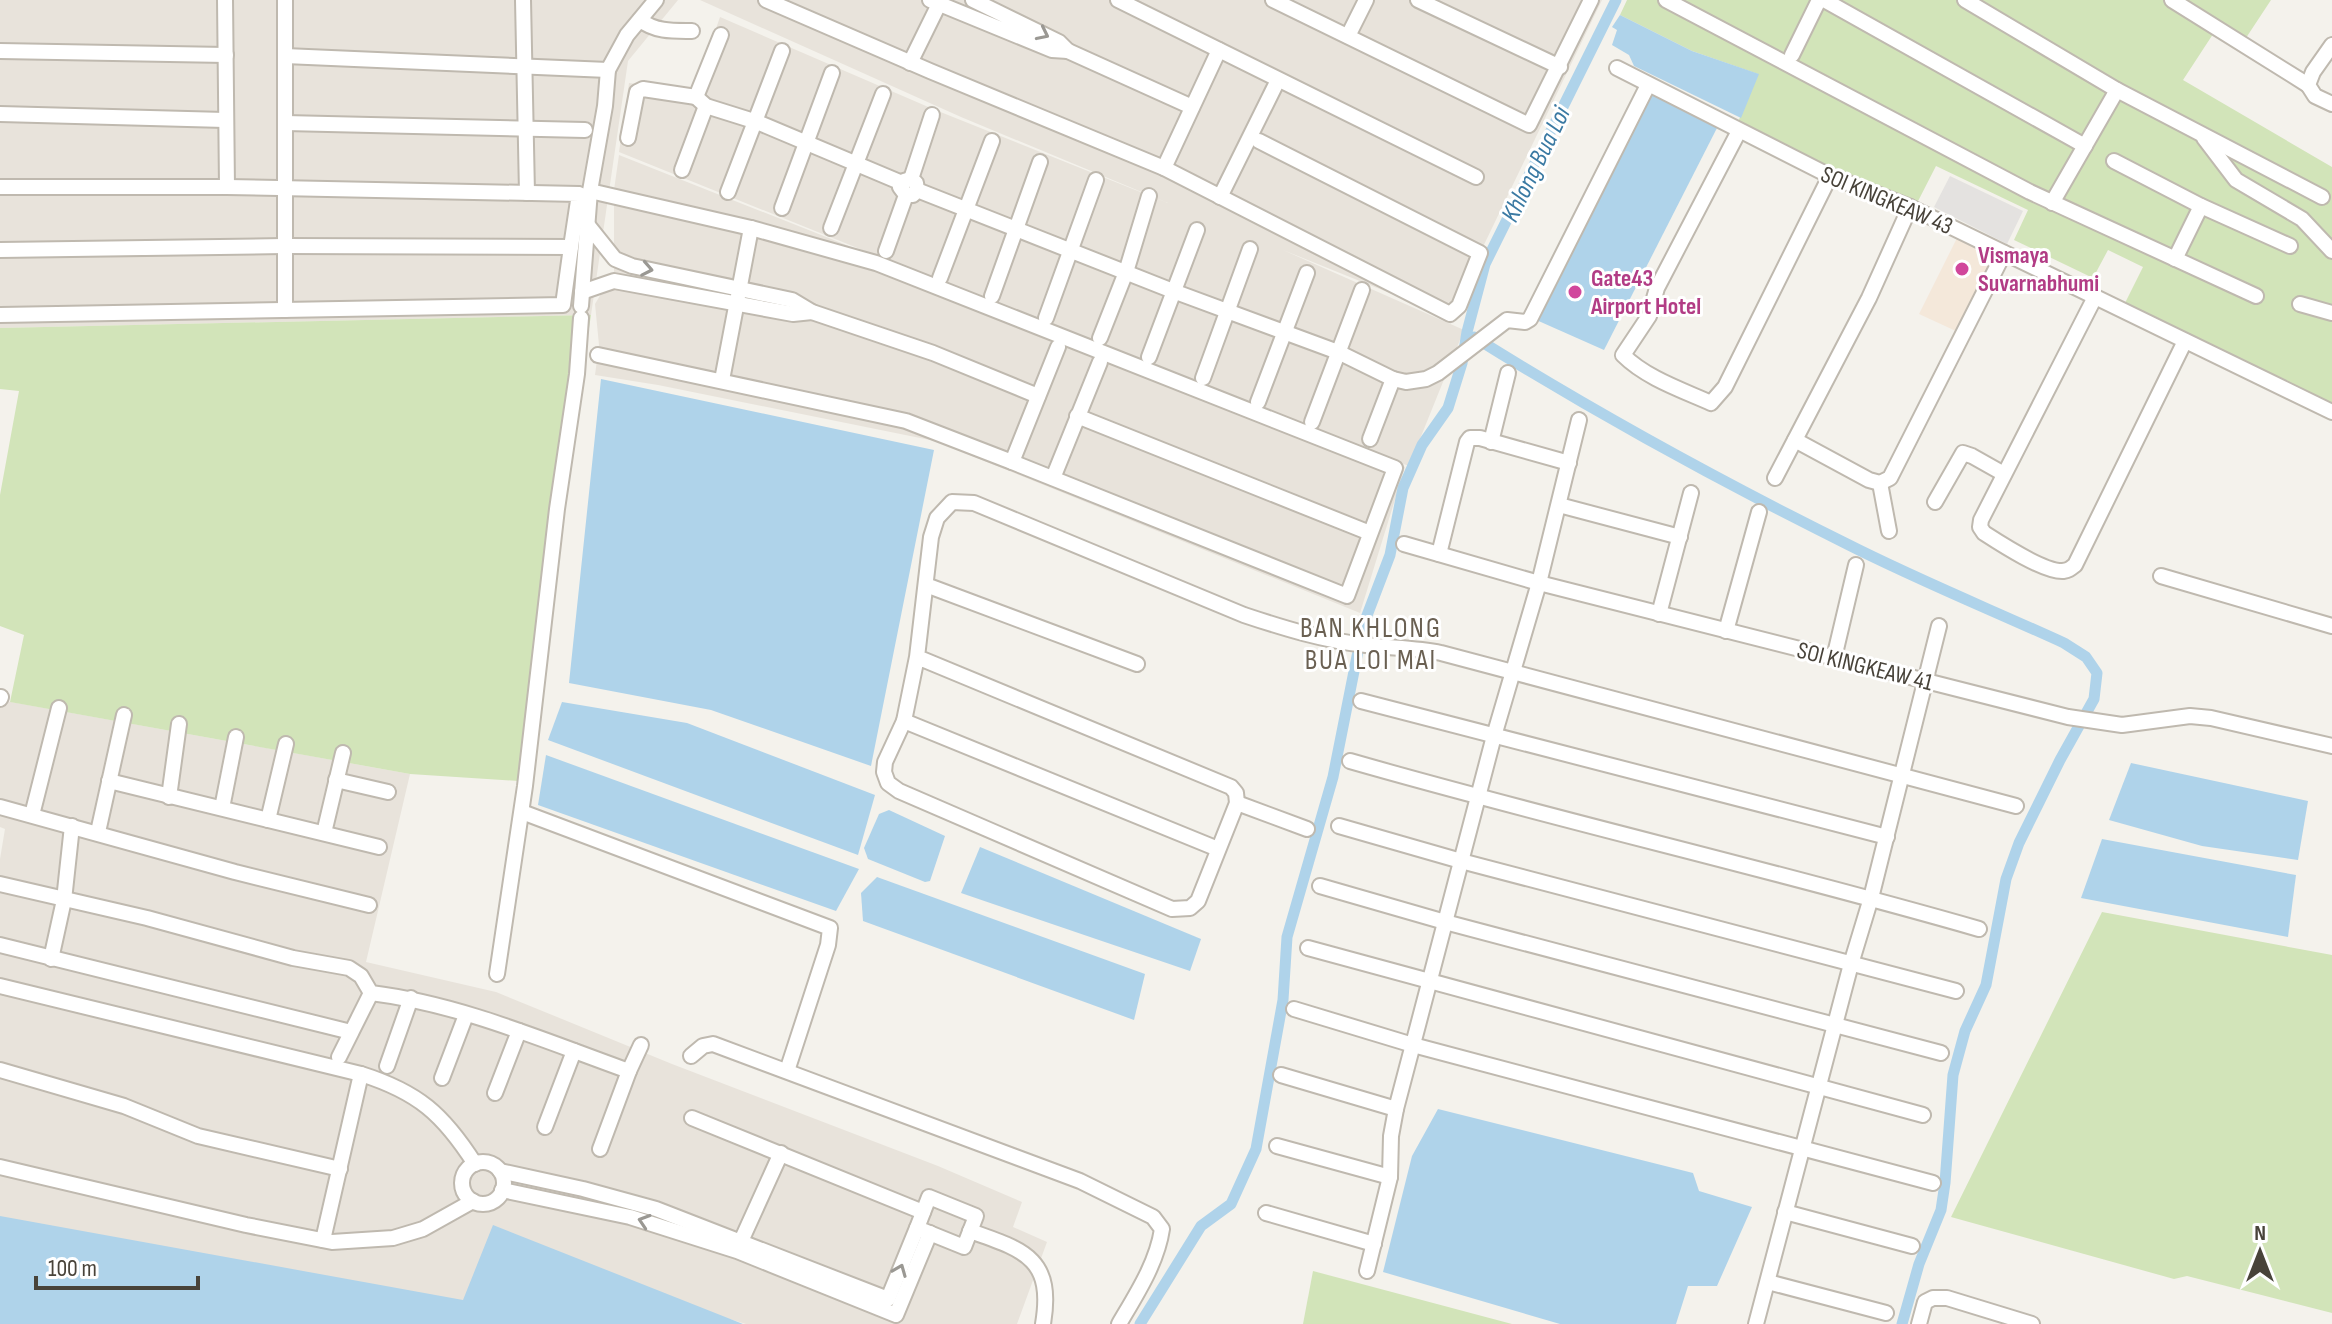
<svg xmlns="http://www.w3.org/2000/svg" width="2332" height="1324" font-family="'Sofia Sans Condensed',sans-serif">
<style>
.residential{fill:#e8e3db}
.commercial{fill:#f4e8da}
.green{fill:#d2e4b9}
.parking{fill:#e4e2e0}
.water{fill:#afd3ea}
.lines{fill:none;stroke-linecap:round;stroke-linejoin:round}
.canal{stroke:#afd3ea;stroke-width:11}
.minor-casing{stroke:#bfb9af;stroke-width:18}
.minor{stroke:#fff;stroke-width:14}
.oneway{stroke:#9a9893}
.hotel-dot{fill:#d1479c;stroke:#fff;stroke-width:3}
.labels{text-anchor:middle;stroke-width:6;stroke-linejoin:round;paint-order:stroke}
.street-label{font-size:24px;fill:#48433a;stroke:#fff}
.hotel-label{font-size:24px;font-weight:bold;fill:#b23c85;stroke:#fff;text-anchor:start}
.water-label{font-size:26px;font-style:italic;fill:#3b7aa3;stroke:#fff}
.quarter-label{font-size:28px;letter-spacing:2px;fill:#6a6052;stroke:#fff}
</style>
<rect width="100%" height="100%" fill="#f4f2ec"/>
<!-- residential -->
<g class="residential">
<polygon points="0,0 678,0 628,61 591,315 0,328"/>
<polygon points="700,0 1602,0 1480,253 1454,319 1283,250 1464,330 1409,466 1262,411 1405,467 1360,613 935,441 658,385 595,375 599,345 595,304 614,272 614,190 619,155 1056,328 619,152 629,83 694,92 720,17 933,109 1168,203 961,117"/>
<polygon points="0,700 410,774 366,962 496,992 672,1064 938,1166 1022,1202 1013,1227 1047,1242 1017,1324 746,1324 519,1256 466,1318 0,1243 0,859 5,829 0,827"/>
</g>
<!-- commercial -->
<polygon class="commercial" points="1959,234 1998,253 1958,332 1919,314"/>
<!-- green -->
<g class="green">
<polygon points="1627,0 2271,0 2242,44 2217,28 2183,80 2332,167 2332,405 2125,303 2143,267 2108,250 2093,278 2014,240 2028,210 1936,166 1914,209 1738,122 1758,74 1692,51 1620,15"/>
<polygon points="591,315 519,781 410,774 10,702 24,635 0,626 0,495 19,391 0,389 0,328"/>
<polygon points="2102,912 2332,955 2332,1313 2187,1276 2174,1279 1951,1217"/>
<polygon points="1313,1271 1512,1324 1303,1324"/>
</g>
<!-- parking -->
<polygon class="parking" points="1950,176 2023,211 2007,244 1934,207"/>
<!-- water -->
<g class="water">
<polygon points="1620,15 1692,51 1759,74 1741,118 1634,66 1629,55 1612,45 1617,30 1612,27"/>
<polygon points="1648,91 1718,126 1604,350 1534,319"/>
<polygon points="601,379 934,450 871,766 711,710 569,683"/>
<polygon points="562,702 687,723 875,795 858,855 548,740"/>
<polygon points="546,755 859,869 836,911 538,805"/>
<polygon points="2131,763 2308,801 2298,860 2202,846 2109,820"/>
<polygon points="889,810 945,836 930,881 925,882 868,859 864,848 879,814"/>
<polygon points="2102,839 2296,875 2288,937 2081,898"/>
<polygon points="980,847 1201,939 1190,971 961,893"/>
<polygon points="877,877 1145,974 1134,1020 863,921 861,893"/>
<polygon points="1438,1109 1693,1173 1699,1191 1752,1207 1717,1286 1688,1286 1676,1324 1560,1324 1383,1272 1412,1156"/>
<polygon points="0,1216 463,1300 493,1225 743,1324 0,1324"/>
</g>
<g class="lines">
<!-- canal -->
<g class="canal">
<path d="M1474,337c120,75 246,144 373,207 71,36 145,66 217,99l22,14 11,16 -3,26 -34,61 -41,83 -13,36 -20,106 -21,46 -12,44 -8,108 -4,27 -22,54 -17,60"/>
<polyline points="1140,1324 1201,1226 1231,1204 1256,1149 1283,1000 1287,937 1333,777 1363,626 1390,555 1403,488 1422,445 1448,408 1462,363 1467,332 1485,264 1616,0"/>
</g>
<!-- minor casing -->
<g class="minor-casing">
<g id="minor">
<polyline points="523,0 527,193"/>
<polyline points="766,0 930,71 1164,168 1450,314 1459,306 1480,253 1259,141"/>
<polyline points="930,0 1052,50 1068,51 1059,42 973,0"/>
<polyline points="1118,0 1476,177"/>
<polyline points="1273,0 1529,125 1591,0"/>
<polyline points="1418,0 1560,67"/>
<polyline points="1666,0 2030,192 2256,296"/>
<polyline points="1824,0 2085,146"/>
<polyline points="1965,0 2117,90 2322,197"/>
<polyline points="2172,0 2308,85"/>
<path d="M640,20c16,12 33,11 52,11"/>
<polyline points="1348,36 1366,0"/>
<polyline points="2332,45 2313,72 2308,85 2315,96 2332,104"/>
<polyline points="0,51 226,55"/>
<polyline points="1068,51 1192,107"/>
<polyline points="1792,55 1819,0"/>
<polyline points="285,56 608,70"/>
<polyline points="910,63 941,0"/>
<polyline points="1617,68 1830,176 1910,207 2332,412"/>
<polyline points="696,97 706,106 757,122 902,183"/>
<polyline points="0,114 225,120"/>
<polyline points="285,123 585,130"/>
<path d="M1739,131l-82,157 -8,28 -26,39c23,23 59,35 88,48l14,-16 105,-211"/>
<polyline points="628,138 637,92 643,89 696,97 721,35"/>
<polyline points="2204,138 2236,180 2302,219 2332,251"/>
<polyline points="2114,161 2201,206 2290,246"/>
<polyline points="1164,168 1219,50"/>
<polyline points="682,170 706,106"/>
<polyline points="911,179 932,115"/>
<polyline points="0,187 227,187 225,0"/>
<polyline points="917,190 1173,291 1338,352 1393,379 1406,382 1426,379 1438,373 1507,320 1525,322 1530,319 1648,85"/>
<polyline points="590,191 751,228 876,263 1395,468 1347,596 1012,462"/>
<polyline points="728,192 782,51"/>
<polyline points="1220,197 1278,80"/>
<polyline points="2052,203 2117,90"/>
<polyline points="782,208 832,73"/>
<polyline points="587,224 615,259 632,266 792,300 812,312 933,353 1038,396"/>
<polyline points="831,228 883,94"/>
<polyline points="0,250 284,246 571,247 579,194 227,187"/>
<polyline points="886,251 906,195 913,195 917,190 916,183 911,179 904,181 900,187 906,195"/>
<polyline points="2175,259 2201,206"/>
<polyline points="940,278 992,141"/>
<polyline points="582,292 614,281 793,314 812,312"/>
<polyline points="992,296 1040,162"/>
<path d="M2095,297l-114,223 -1,7 4,6c17,11 60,39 79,38 6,-1 7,-2 12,-6l110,-224"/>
<polyline points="2300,304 2332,313"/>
<polyline points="581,306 590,191 605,106 608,70 627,35 656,0"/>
<polyline points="285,310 285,0"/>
<polyline points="0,315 563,305 571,247"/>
<polyline points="1046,318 1096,180"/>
<polyline points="1100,338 1126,272 1149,196"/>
<polyline points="598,355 906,421 1012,462 1058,347"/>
<polyline points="1149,357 1197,230"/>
<polyline points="1203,378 1250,249"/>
<polyline points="722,380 751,228"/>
<polyline points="1258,402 1307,273"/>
<polyline points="1077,416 1370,533"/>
<polyline points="1312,422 1362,290"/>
<polyline points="1370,439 1393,379"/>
<polyline points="1795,440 1869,480 1880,483 1890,478 2004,253"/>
<polyline points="1491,442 1508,373"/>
<polyline points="1053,478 1100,362"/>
<polyline points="1775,478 1869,298 1910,207"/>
<polyline points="1880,483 1889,531"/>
<polyline points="1935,502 1963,453 1972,456 2004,474"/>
<polyline points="1559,505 1680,537"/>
<polyline points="1404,544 1539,583 2068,717 2122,725 2190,716 2211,718 2332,746"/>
<polyline points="1439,554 1467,442 1470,438 1480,438 1569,463"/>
<polyline points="2161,576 2332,626"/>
<polyline points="926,585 1137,664"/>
<polyline points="1659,614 1691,493"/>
<polyline points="1726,631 1759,512"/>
<path d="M917,657l314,130 5,6 1,10 -39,98 -8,7 -18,1 -273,-118 -11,-8 -4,-11 1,-10 19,-41 13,-64 14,-120 6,-19 15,-16 22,1 270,112c39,13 81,26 122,30 25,3 50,3 75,8l575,153"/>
<polyline points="1834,658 1856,565"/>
<polyline points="0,699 1,697"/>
<polyline points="1361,701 1887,837"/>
<polyline points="904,721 1218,849"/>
<path d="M1350,761c209,60 421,108 629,168"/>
<polyline points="336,780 388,792"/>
<polyline points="109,781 379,847"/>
<polyline points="169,797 179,724"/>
<polyline points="1237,803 1307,829"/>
<polyline points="0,807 235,872 369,905"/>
<polyline points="222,808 236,737"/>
<polyline points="522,812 830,928 828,945 787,1071"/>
<polyline points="32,815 59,708"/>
<polyline points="268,820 286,744"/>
<polyline points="1339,826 1461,861 1956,991"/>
<polyline points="98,832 124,715"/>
<polyline points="324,833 343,753"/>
<path d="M0,884l147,34 146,40 56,10 12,8 10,17c89,11 174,48 258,78l-29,78"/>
<polyline points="1320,886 1445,922 1941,1053"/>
<polyline points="0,945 351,1032"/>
<polyline points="1308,948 1923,1115"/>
<polyline points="51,959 64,900 72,826"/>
<polyline points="497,974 525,786 557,509 577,374 581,318"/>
<path d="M0,986l361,88c57,18 82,40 114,90"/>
<polyline points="1294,1009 1413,1045 1933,1183"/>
<path d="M691,1056l12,-10 10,-2 367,137 73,36 9,12c-5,34 -26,66 -43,95"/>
<polyline points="339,1057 371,993"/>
<polyline points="387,1066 411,998"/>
<polyline points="0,1070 124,1106 198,1136 340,1169"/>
<polyline points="629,1071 641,1045"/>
<polyline points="1281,1075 1396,1109"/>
<polyline points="442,1078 466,1015"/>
<polyline points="495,1093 519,1031"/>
<polyline points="692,1118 923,1212"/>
<polyline points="545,1127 574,1051"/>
<polyline points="1277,1146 1390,1177"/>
<circle cx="483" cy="1183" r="21"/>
<polyline points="0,1167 246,1225 332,1242 393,1238 423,1229 473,1201"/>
<polyline points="500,1171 583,1189 656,1209 888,1299 917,1228"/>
<polyline points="502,1190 630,1217 737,1251 896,1315 930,1233"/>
<polygon points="929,1197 976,1216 964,1247 917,1228"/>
<polyline points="1785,1212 1912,1246"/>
<polyline points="1266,1213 1374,1244"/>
<path d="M970,1231c54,19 84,27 73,93"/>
<polyline points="323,1240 361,1074"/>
<polyline points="737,1250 781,1153"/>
<polyline points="1367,1271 1390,1177 1391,1136 1396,1109 1494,736 1539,583 1579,420"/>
<polyline points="1768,1282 1886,1313"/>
<polyline points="1756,1324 1851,964 1871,898 1939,626"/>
<polyline points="1919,1324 1925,1302 1933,1298 1947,1298 2032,1324"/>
</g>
</g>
<!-- minor -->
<use href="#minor" class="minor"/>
</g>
<!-- one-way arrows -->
<defs><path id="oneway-chevron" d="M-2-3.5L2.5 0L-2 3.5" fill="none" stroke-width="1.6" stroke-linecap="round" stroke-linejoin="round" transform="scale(2)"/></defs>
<g class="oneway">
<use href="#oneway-chevron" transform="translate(1043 34) rotate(26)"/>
<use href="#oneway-chevron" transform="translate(647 269) rotate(11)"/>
<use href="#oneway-chevron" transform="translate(644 1221) rotate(-162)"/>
<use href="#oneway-chevron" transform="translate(900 1270) rotate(-68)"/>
</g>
<!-- markers -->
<g class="hotel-dot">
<circle cx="1962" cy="269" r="8"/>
<circle cx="1575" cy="292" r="8"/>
</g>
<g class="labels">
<!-- street labels -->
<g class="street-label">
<text transform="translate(1887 200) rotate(23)" y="8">SOI KINGKEAW 43</text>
<text transform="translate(1865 666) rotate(14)" y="8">SOI KINGKEAW 41</text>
</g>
<!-- hotel labels -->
<g class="hotel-label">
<text x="1978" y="263">Vismaya<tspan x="1978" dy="28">Suvarnabhumi</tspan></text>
<text x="1591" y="286">Gate43<tspan x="1591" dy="28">Airport Hotel</tspan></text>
</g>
<!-- water labels -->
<g class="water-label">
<text transform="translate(1535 164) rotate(-64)" y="9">Khlong Bua Loi</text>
</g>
<!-- quarter labels -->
<g class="quarter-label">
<text x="1371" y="637">BAN KHLONG<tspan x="1371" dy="32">BUA LOI MAI</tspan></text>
</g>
</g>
<!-- north arrow -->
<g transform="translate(2260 1252)" stroke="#ffffff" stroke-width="6" paint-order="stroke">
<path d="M0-6L14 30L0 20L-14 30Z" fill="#48433a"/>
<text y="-12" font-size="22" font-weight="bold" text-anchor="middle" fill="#48433a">N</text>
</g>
<!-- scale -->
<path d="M36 1276v12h162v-12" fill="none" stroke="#48433a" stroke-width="4"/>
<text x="48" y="1276" font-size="24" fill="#48433a" stroke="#ffffff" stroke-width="6" paint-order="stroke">100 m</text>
</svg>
